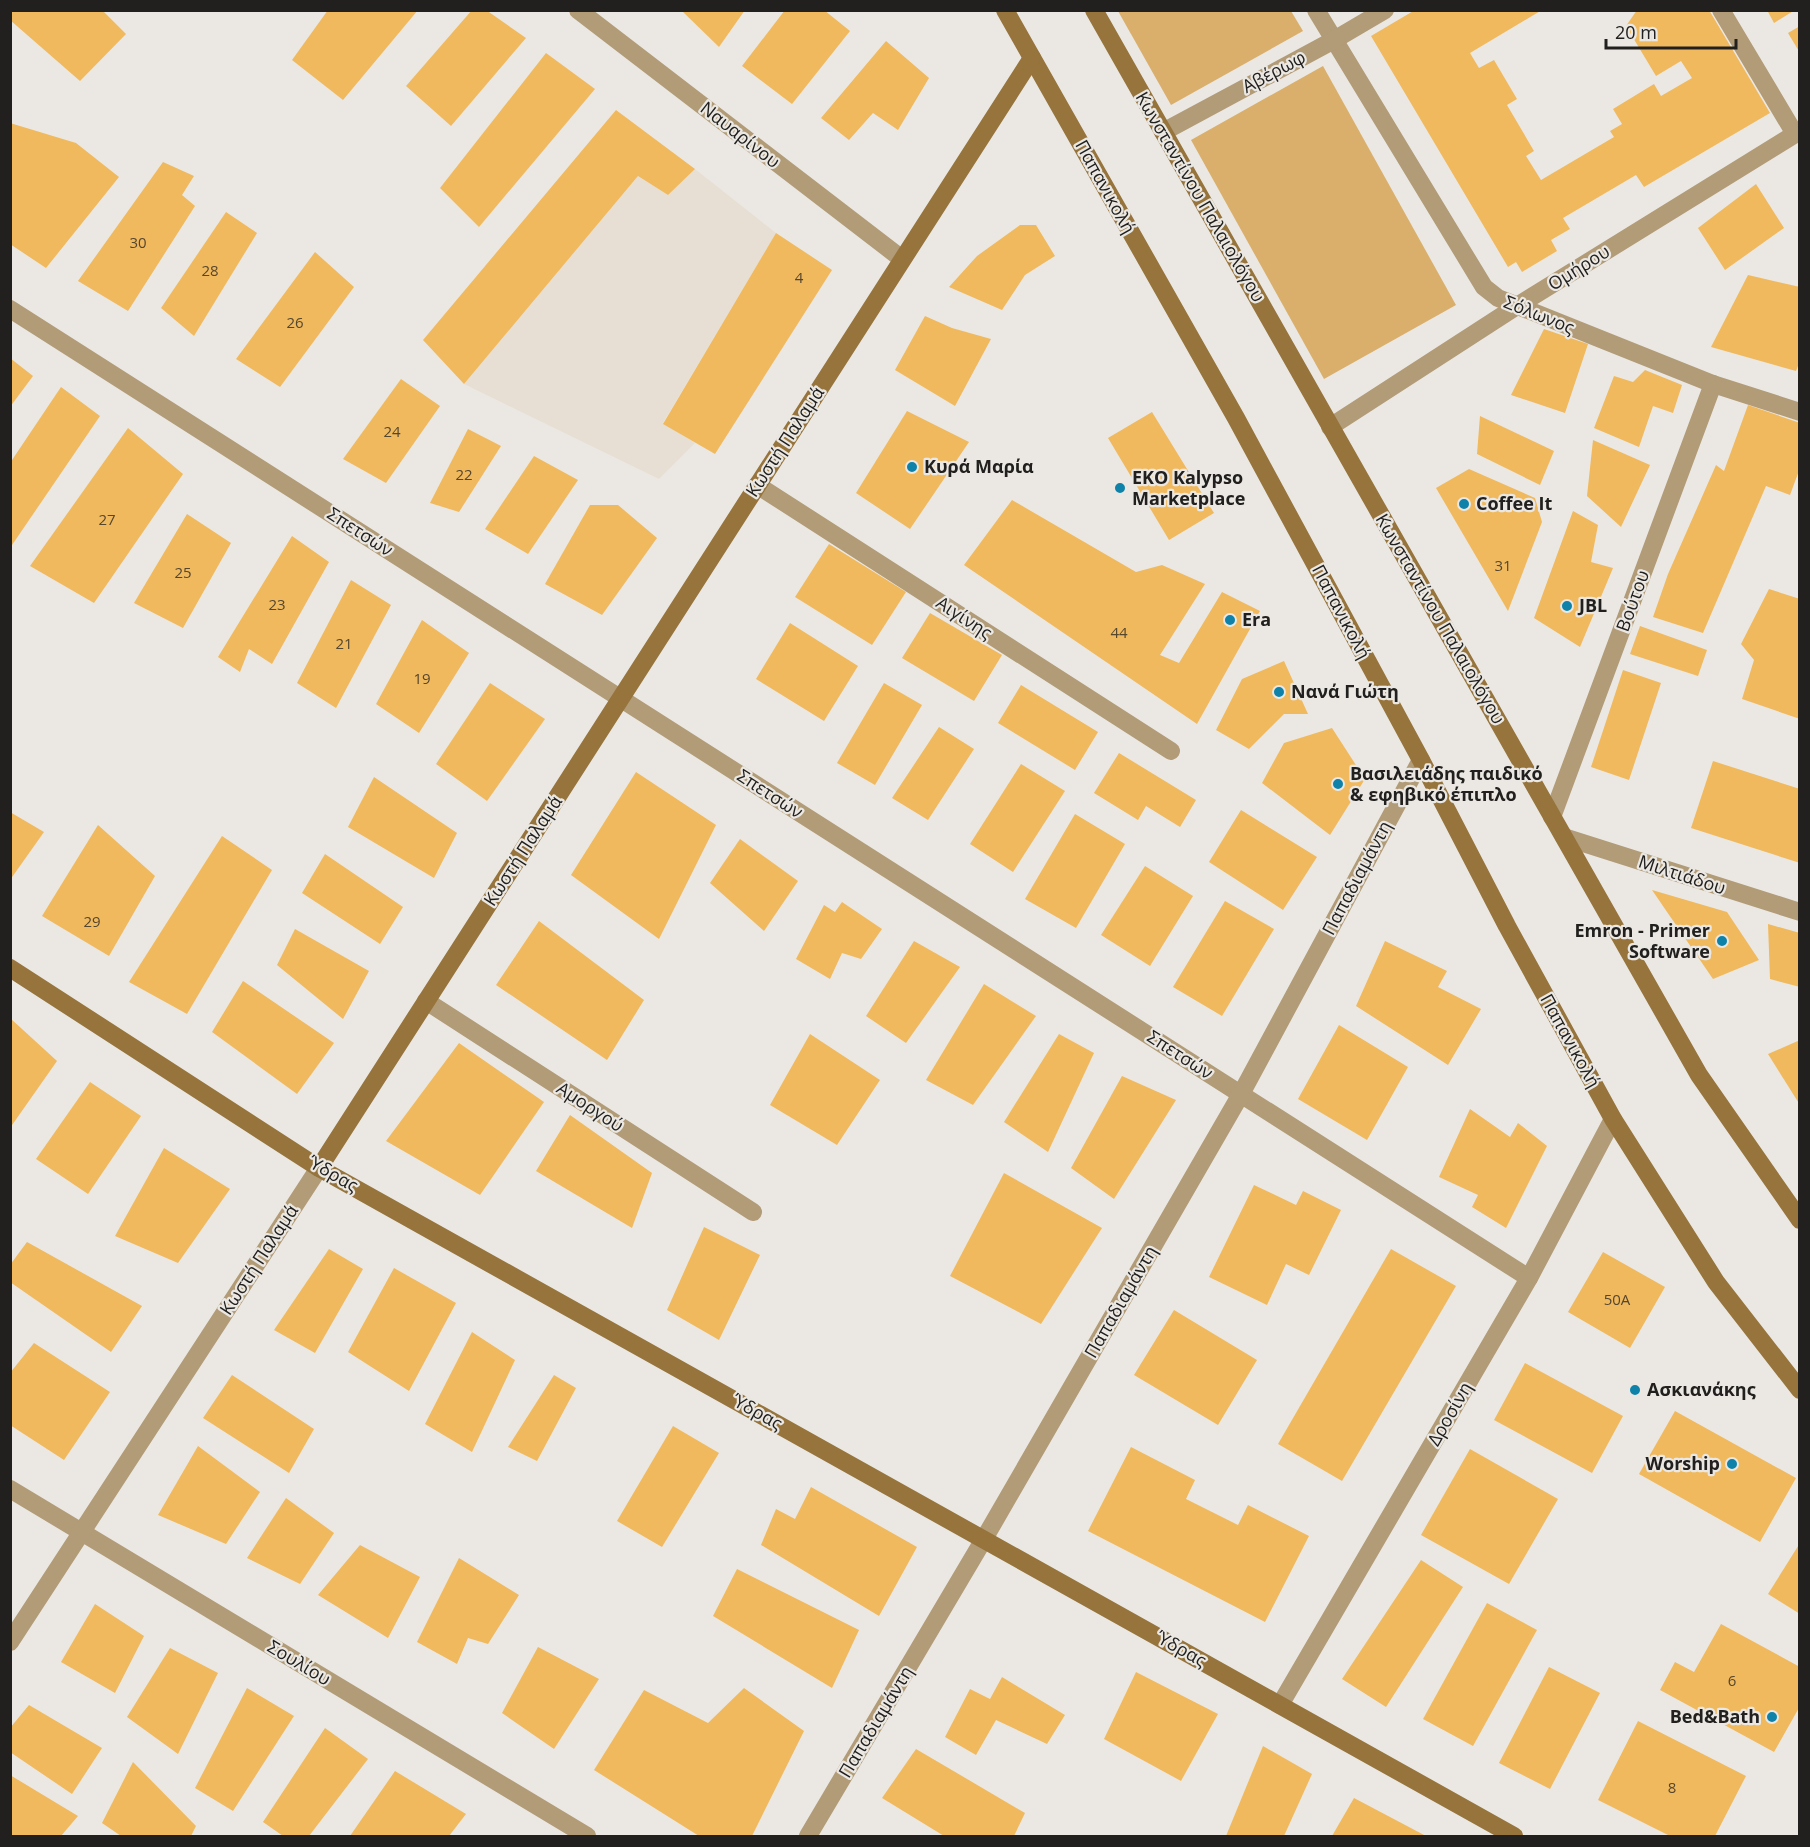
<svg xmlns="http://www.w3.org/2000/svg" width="1810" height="1847" font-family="'Open Sans',sans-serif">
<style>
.built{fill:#e7dfd3}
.green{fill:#d9af6b}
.building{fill:#f0b95e}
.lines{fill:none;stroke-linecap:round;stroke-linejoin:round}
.street{stroke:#b29b77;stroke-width:18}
.secondary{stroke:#96743c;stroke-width:18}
.poi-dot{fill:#0f82a9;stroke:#ebe8e3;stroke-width:2}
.labels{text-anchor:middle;stroke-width:4.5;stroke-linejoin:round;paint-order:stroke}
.number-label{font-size:15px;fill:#55462e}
.street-label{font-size:18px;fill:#21201e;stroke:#ebe8e3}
.poi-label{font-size:18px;font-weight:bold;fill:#21201e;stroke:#ebe8e3;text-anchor:start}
</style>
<rect width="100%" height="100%" fill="#ebe8e3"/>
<!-- built -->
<polygon class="built" points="695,169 776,233 663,423 695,443 659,479 464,384 638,176 668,195"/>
<!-- green -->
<g class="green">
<polygon points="1118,11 1291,11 1303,31 1171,105"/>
<polygon points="1323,66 1456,305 1324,379 1191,140"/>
</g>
<!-- building -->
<g class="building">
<polygon points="10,10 102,10 126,34 80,81 10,20"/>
<polygon points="328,10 418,10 343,100 292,60"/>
<polygon points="472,10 486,10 526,38 451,126 406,86"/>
<polygon points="681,10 745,10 719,47"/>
<polygon points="785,10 824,10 850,31 792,104 742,66"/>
<polygon points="1415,10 1542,10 1470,53 1479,68 1494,60 1517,99 1507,105 1534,151 1526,156 1541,180 1614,137 1610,131 1622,124 1613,109 1654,84 1661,96 1692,78 1681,61 1656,76 1626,26 1637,10 1709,10 1770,113 1644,187 1636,175 1563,218 1570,229 1551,240 1557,251 1522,272 1516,262 1508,267 1371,36"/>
<polygon points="1767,10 1795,10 1774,23"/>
<polygon points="1800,26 1800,53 1788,33"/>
<polygon points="886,41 929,78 898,130 873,113 849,140 821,118"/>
<polygon points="546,53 595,89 479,227 440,188"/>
<polygon points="616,110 695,169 668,195 638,176 464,384 423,340"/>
<polygon points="10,123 76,143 119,177 46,268 10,244"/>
<polygon points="163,162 194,176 182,195 195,206 128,311 78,281"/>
<polygon points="1756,184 1784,228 1725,270 1698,228"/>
<polygon points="226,212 257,233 194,336 161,308"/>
<polygon points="1020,225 1036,225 1055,256 1025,275 1002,310 949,287 977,256"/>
<polygon points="776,233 832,270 715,454 663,424"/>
<polygon points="315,252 354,287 280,387 236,359"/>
<polygon points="1748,275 1800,287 1800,361 1796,371 1711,347"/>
<polygon points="925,316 952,328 991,339 955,406 895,370"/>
<polygon points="1544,329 1588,344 1565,413 1511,395"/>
<polygon points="10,358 33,376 10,407"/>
<polygon points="1645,370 1682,385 1673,413 1653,406 1639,447 1594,428 1614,376 1633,382"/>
<polygon points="401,379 440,406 386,483 343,459"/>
<polygon points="61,387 100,416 10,548 10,463"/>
<polygon points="1748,405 1800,423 1800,468 1790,495 1766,486 1703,633 1653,617 1668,574 1716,465 1724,471"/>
<polygon points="907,411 969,442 910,529 856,493"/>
<polygon points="1152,412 1214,513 1169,540 1108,438"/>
<polygon points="1480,416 1554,451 1540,485 1477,454"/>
<polygon points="128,428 183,474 94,603 30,566"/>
<polygon points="468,429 501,446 459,512 430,503"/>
<polygon points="1593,440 1650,465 1621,527 1587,496"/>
<polygon points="534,456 578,480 528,554 485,529"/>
<polygon points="1469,469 1535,498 1542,522 1508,611 1436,488"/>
<polygon points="1012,500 1136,572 1162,565 1205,584 1160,655 1179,663 1222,592 1260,611 1197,724 964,565"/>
<polygon points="590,505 618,505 657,538 602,615 545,584"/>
<polygon points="1573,511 1598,525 1591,562 1613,568 1580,647 1534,618"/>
<polygon points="187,514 231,543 183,628 134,603"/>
<polygon points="292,536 329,562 272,664 249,649 240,672 218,657"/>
<polygon points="829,544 906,592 872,645 795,597"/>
<polygon points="351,580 391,605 336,708 297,683"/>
<polygon points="1769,589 1800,599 1800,719 1742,699 1754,660 1741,644"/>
<polygon points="930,613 1002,655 974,701 902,658"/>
<polygon points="422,620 469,653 419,733 376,704"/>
<polygon points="790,623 858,666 824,721 756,679"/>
<polygon points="1640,626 1707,650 1698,676 1630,654"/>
<polygon points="1284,661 1308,714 1284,714 1249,749 1216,730 1242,679"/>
<polygon points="1623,670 1661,683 1629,780 1591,767"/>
<polygon points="490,683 545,719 487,801 436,764"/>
<polygon points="884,683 922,705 875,785 837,763"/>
<polygon points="1021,685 1098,732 1075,770 998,723"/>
<polygon points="939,727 974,749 928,820 892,798"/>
<polygon points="1332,728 1365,779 1330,835 1262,783 1284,743"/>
<polygon points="1119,753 1196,800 1180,827 1146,806 1138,820 1094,793"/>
<polygon points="1713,761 1800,789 1800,863 1691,828"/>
<polygon points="1021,764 1065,791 1013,872 970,844"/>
<polygon points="636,772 716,825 659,939 571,875"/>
<polygon points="374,777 457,833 434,878 348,827"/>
<polygon points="1241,810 1317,857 1283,910 1209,862"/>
<polygon points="10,812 44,832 10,880"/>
<polygon points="1075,814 1125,844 1076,928 1025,899"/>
<polygon points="98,825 155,876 109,956 42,916"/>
<polygon points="222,836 272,870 187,1014 129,982"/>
<polygon points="740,839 798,881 764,931 710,883"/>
<polygon points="325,854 403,907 380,944 302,893"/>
<polygon points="1145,866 1193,896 1150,966 1101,935"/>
<polygon points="1652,890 1727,912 1759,960 1713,979"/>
<polygon points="1225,901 1274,929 1222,1016 1173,987"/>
<polygon points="842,902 882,929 861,959 842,953 830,979 796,959 824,905 835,912"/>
<polygon points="539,921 644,1000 607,1060 496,985"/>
<polygon points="1768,924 1800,933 1800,987 1770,979"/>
<polygon points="295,929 369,971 343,1019 277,965"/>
<polygon points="914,941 960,967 906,1043 866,1016"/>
<polygon points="1385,941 1447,971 1438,987 1481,1009 1448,1065 1356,1006"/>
<polygon points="243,981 334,1043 297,1094 212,1032"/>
<polygon points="984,984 1036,1016 973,1105 926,1080"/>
<polygon points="10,1018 57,1061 10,1128"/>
<polygon points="1339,1025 1408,1067 1367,1140 1298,1099"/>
<polygon points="810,1034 880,1080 837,1145 770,1105"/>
<polygon points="1059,1034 1094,1053 1048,1152 1004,1122"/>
<polygon points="1800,1040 1800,1105 1768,1054"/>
<polygon points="459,1043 544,1102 480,1195 386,1141"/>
<polygon points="1122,1076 1176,1100 1114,1199 1071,1168"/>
<polygon points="90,1082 141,1116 88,1194 36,1159"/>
<polygon points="1470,1109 1510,1137 1518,1123 1547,1146 1506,1228 1472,1207 1478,1195 1439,1177"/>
<polygon points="570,1115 652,1173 632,1228 536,1171"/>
<polygon points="164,1148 230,1189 178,1263 115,1236"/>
<polygon points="1004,1173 1102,1228 1041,1324 950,1276"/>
<polygon points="1254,1185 1296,1205 1303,1191 1341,1210 1309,1275 1286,1264 1267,1305 1209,1277"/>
<polygon points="704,1227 760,1255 719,1340 667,1310"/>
<polygon points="27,1242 142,1306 111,1352 10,1282 10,1265"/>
<polygon points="329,1249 363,1269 315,1353 274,1330"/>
<polygon points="1391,1249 1456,1286 1342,1481 1278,1444"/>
<polygon points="1603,1252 1665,1287 1630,1348 1568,1312"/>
<polygon points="394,1268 456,1303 409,1391 348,1352"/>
<polygon points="1174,1310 1257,1360 1218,1425 1134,1375"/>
<polygon points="472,1332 515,1360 472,1452 425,1424"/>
<polygon points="34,1343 110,1392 64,1460 10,1425 10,1373"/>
<polygon points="1525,1363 1623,1416 1592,1473 1494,1420"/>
<polygon points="232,1375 314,1429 289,1473 203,1418"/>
<polygon points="554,1375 576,1388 537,1461 508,1447"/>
<polygon points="1675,1411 1796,1478 1760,1542 1639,1474"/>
<polygon points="673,1426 719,1453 662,1547 617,1521"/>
<polygon points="198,1446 260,1492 226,1544 158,1515"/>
<polygon points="1131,1447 1195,1480 1186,1499 1238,1525 1248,1505 1309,1536 1265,1622 1088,1531"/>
<polygon points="1470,1449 1558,1499 1509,1584 1421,1535"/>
<polygon points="811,1487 917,1547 879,1616 761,1545 776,1509 795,1519"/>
<polygon points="286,1498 334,1533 300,1584 247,1558"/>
<polygon points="1800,1543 1800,1614 1768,1594"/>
<polygon points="360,1545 420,1577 388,1638 318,1595"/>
<polygon points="459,1558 519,1595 488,1644 468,1638 457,1664 417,1642"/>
<polygon points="1421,1560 1463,1587 1386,1707 1342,1679"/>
<polygon points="737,1569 859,1630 832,1688 713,1616"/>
<polygon points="1487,1603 1537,1630 1473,1746 1423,1719"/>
<polygon points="95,1604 144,1636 115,1693 61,1662"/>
<polygon points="1721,1624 1800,1667 1800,1706 1774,1752 1660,1690 1675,1662 1694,1672"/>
<polygon points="538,1647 599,1679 554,1749 502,1713"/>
<polygon points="170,1648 218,1673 178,1754 127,1717"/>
<polygon points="1549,1667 1600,1693 1550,1789 1499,1763"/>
<polygon points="1136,1672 1218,1714 1181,1781 1104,1739"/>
<polygon points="1002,1677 1065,1715 1047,1744 996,1720 976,1755 945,1737 970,1689 990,1699"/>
<polygon points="247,1688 294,1716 233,1811 195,1788"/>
<polygon points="744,1688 804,1731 752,1836 699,1836 594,1770 644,1690 708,1723"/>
<polygon points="29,1705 102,1748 72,1794 10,1752 10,1728"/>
<polygon points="1638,1721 1746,1776 1715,1836 1670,1836 1598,1800"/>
<polygon points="325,1728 368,1759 309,1836 283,1836 263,1822"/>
<polygon points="1263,1746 1312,1774 1284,1836 1226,1836"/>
<polygon points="916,1749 1025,1813 1014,1836 944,1836 882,1798"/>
<polygon points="133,1762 196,1826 191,1836 121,1836 102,1823"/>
<polygon points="395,1771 466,1814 449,1836 350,1836"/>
<polygon points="10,1775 78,1816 61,1836 10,1836"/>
<polygon points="1354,1798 1426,1836 1332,1836"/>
</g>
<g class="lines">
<!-- street -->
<g class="street">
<polyline points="578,10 902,259"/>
<polyline points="1316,10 1484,287 1498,298 1713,384 1800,412"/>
<polyline points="1721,10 1795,134"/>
<polyline points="1163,132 1334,40 1385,10"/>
<polyline points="10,309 1529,1278"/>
<polyline points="1330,427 1517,306 1800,131"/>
<polyline points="757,485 1171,751"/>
<polyline points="1552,817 1713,384"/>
<polyline points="1564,837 1800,912"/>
<polyline points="426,1001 753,1212"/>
<polyline points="10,1489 587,1836"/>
<polyline points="10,1642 319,1168"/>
<polyline points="1280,1705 1529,1278 1613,1119"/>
<polyline points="808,1836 984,1539 1241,1094 1421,760"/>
</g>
<!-- secondary -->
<g class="secondary">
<polyline points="1005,10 1236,418 1421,760 1507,926 1613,1119 1716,1282 1800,1390"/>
<polyline points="1094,10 1699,1075 1800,1220"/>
<polyline points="10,968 319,1168 1514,1836"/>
<polyline points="319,1168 1032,58"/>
</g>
</g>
<!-- markers -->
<g class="poi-dot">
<circle cx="912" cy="467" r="6"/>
<circle cx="1120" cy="488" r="6"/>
<circle cx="1464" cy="504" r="6"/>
<circle cx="1567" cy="606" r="6"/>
<circle cx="1230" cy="620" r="6"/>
<circle cx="1279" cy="692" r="6"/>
<circle cx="1338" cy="784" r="6"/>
<circle cx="1722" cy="941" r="6"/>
<circle cx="1635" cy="1390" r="6"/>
<circle cx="1732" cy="1464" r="6"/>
<circle cx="1772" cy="1717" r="6"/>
</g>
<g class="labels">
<!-- number labels -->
<g class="number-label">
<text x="138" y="248">30</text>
<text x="210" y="276">28</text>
<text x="799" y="283">4</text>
<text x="295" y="328">26</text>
<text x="392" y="437">24</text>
<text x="464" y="480">22</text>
<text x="107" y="525">27</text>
<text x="1503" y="571">31</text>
<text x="183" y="578">25</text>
<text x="277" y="610">23</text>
<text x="1119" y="638">44</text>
<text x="344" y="649">21</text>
<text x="422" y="684">19</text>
<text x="92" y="927">29</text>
<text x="1617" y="1305">50Α</text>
<text x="1732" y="1686">6</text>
<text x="1672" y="1793">8</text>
</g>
<!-- street labels -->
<g class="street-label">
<text transform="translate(1274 72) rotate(-28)" y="6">Αβέρωφ</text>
<text transform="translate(740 135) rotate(38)" y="6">Ναυαρίνου</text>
<text transform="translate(1105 187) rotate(61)" y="6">Παπανικολή</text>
<text transform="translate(1200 197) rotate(60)" y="6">Κωνσταντίνου Παλαιολόγου</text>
<text transform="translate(1579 268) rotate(-32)" y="6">Ομήρου</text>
<text transform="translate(1539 315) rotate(22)" y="6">Σόλωνος</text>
<text transform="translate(785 442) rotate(-57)" y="6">Κωστή Παλαμά</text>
<text transform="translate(360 532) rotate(33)" y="6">Σπετσών</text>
<text transform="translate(1633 601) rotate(-70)" y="6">Βούτου</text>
<text transform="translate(1341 612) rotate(62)" y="6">Παπανικολή</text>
<text transform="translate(964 618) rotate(33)" y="6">Αιγίνης</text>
<text transform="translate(1440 619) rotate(60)" y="6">Κωνσταντίνου Παλαιολόγου</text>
<text transform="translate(770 794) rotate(33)" y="6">Σπετσών</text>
<text transform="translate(523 851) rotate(-57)" y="6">Κωστή Παλαμά</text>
<text transform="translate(1682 875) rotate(18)" y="6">Μιλτιάδου</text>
<text transform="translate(1357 878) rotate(-62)" y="6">Παπαδιαμάντη</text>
<text transform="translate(1570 1041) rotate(61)" y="6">Παπανικολή</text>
<text transform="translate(1180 1055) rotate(33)" y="6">Σπετσών</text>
<text transform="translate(590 1107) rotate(33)" y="6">Αμοργού</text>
<text transform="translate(333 1174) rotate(30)" y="6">Ύδρας</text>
<text transform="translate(259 1260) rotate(-57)" y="6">Κωστή Παλαμά</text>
<text transform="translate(1121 1302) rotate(-60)" y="6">Παπαδιαμάντη</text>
<text transform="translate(757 1412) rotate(29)" y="6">Ύδρας</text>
<text transform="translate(1450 1414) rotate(-60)" y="6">Δροσίνη</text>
<text transform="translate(1181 1649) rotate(29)" y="6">Ύδρας</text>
<text transform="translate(299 1663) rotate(31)" y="6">Σουλίου</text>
<text transform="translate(876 1722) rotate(-59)" y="6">Παπαδιαμάντη</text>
</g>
<!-- poi labels -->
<g class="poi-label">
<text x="924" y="473">Κυρά Μαρία</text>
<text x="1132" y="484">EKO Kalypso<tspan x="1132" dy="21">Marketplace</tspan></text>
<text x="1476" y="510">Coffee It</text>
<text x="1579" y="612">JBL</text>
<text x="1242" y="626">Era</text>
<text x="1291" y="698">Νανά Γιώτη</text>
<text x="1350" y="780">Βασιλειάδης παιδικό<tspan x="1350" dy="21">&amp; εφηβικό έπιπλο</tspan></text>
<text x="1710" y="937" text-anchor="end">Emron - Primer<tspan x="1710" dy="21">Software</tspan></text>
<text x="1647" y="1396">Ασκιανάκης</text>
<text x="1720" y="1470" text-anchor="end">Worship</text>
<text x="1760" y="1723" text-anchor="end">Bed&amp;Bath</text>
</g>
</g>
<!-- border -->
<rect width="1810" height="1847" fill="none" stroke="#21201e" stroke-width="24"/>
<!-- scale -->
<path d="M1606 39v9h130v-9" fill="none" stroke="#21201e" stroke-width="3"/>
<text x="1615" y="39" font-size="18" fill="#21201e" stroke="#ebe8e3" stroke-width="4.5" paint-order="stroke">20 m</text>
</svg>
